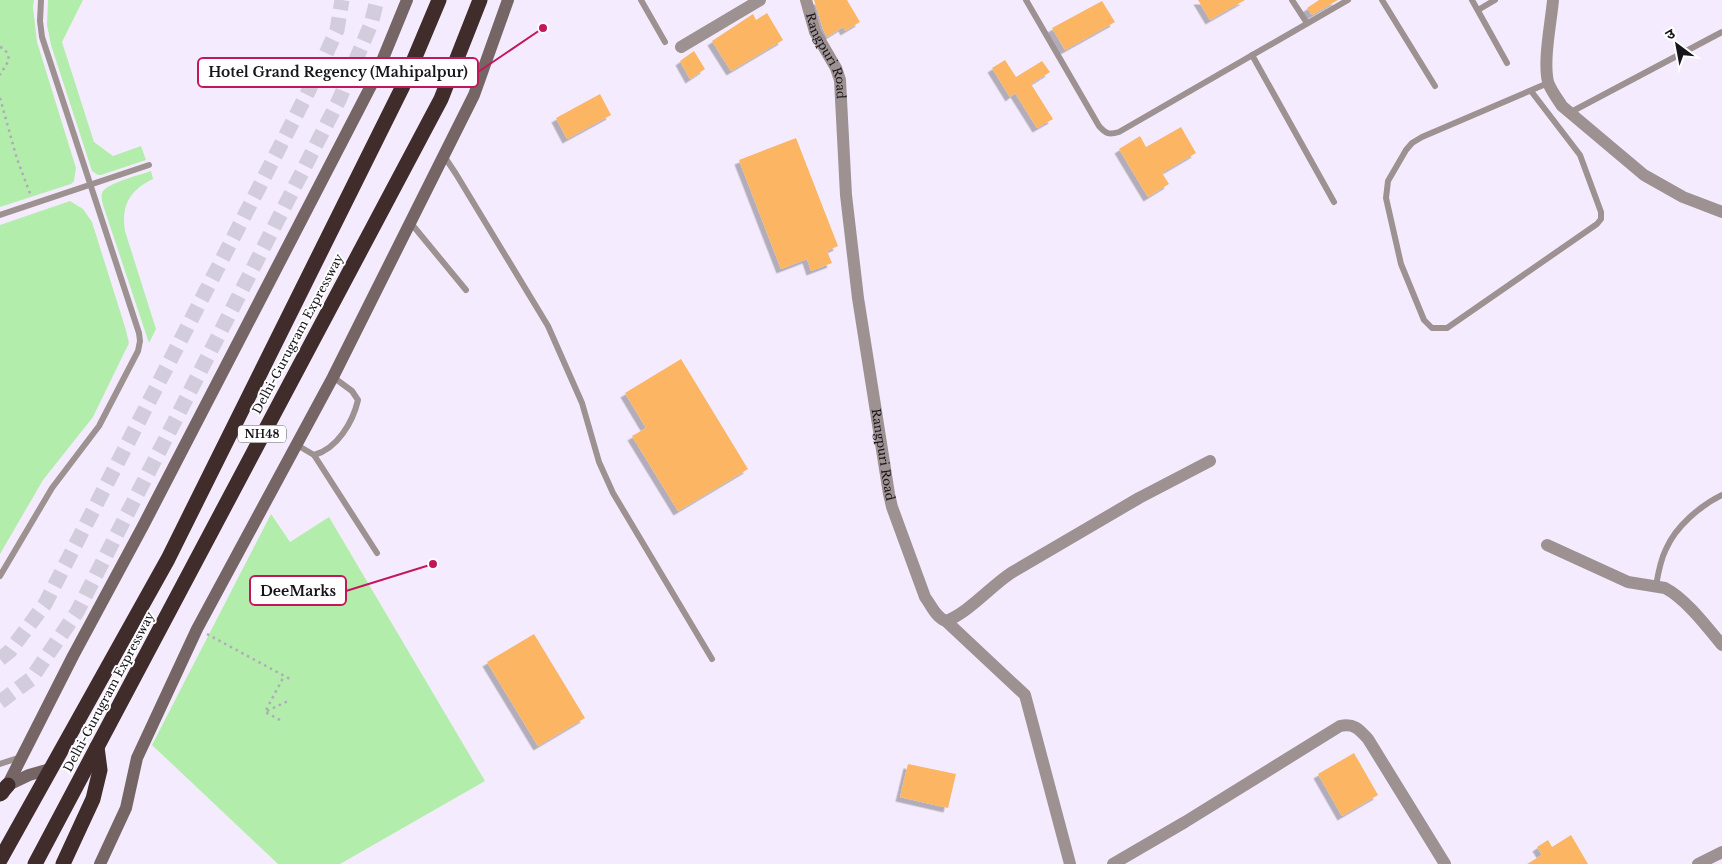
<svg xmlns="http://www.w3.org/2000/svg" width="1722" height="864" font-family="'Libre Baskerville','Noto Sans Devanagari',serif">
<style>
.green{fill:#b3edab}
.building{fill:#fcb563;filter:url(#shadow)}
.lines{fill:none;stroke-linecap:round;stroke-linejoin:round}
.highway-tunnel{stroke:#d3ccdc;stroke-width:15;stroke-dasharray:15 8;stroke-linecap:butt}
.path{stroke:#b1aab9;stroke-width:2.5;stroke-dasharray:2.5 4;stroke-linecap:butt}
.lane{stroke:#9d9291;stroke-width:6}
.street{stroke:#9d9291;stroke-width:12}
.secondary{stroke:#756565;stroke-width:12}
.highway{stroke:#412c2c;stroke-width:15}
.labels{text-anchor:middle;stroke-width:4;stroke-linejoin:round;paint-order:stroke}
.shield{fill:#fff;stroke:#5d5a5f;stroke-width:1}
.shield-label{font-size:11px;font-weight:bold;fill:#17141b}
.street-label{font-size:12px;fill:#17141b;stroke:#fff}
.leader{fill:none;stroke:#c2185b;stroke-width:2}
.callout-dot{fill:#c2185b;stroke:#fff;stroke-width:2}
.callout{fill:#fff;stroke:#c2185b;stroke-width:2}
.callout-label{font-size:14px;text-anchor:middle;font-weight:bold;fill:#17141b}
</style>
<defs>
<filter id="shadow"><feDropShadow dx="-4.5" dy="4.5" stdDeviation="0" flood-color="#0004"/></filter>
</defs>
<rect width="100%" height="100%" fill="#f4ecfe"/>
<!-- green -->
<g class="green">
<polygon points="0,0 34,0 33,7 37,42 76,168 74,181 71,184 0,207"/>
<polygon points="48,0 83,0 62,42 94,142 113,156 141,146 146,160 101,175 98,175 92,171 51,45 47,25"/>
<path d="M151,171l2,8c-23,11 -32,26 -28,52l31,98 -7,14 -46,-138c-1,-4 -2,-8 -1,-12 4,-10 38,-18 49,-22z"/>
<polygon points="70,201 83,209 92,222 125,327 129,343 93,417 43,480 0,554 0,225"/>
<polygon points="271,514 290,542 329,517 485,781 340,864 278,864 152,745"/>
</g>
<!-- building -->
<g class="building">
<polygon points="814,0 847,0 860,22 845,31 843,27 827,37 823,29"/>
<polygon points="1198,0 1245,0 1210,20"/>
<polygon points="1319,0 1338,0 1312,15 1307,8"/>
<polygon points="1102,1 1115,22 1065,50 1052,28"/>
<polygon points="767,13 783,40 731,71 712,41 753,14 756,20"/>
<polygon points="694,51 705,69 690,79 680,61"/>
<polygon points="1005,60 1016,77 1042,61 1050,72 1031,84 1053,119 1037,128 1015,93 1010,97 992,68"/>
<polygon points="600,94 611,115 567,139 556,118"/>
<polygon points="1181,127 1196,153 1162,173 1169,184 1148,197 1119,149 1140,136 1146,147"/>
<polygon points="796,138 838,246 827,251 832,263 811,271 807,259 781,269 739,160"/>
<polygon points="681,359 748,469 678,511 632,436 646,428 625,393"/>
<polygon points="534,634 585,718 538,746 487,662"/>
<polygon points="1354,753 1378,795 1342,816 1318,774"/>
<polygon points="908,764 956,774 948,808 900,797"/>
<polygon points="1571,835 1588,864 1527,864 1542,855 1537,847 1548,840 1552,847"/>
</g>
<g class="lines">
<!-- highway-tunnel -->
<g class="highway-tunnel">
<polyline points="0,659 10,651 45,604 309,90 337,30 342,0"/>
<polyline points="0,702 31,679 77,612 339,100 371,24 377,0"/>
</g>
<!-- path -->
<g class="path">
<path d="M0,47c6,2 8,7 9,13l-9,15"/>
<polyline points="0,98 17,159 31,196"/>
<polyline points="207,634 290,679"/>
<polyline points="267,711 288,701"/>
<polyline points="280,720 265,712 284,676"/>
</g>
<!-- lane -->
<g class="lane">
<polyline points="641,0 665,42"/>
<path d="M1026,0l73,126c7,8 10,9 20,6l229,-132"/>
<polyline points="1292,0 1307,23"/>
<polyline points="1382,0 1435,86"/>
<polyline points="1472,0 1507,63"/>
<polyline points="1478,10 1495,0"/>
<polyline points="1252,55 1334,202"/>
<polyline points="1531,91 1580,155 1601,212 1601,219 1597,224 1447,328 1432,328 1424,320 1401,264 1386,198 1388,181 1406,150 1412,143 1422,137 1548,83"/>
<polyline points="1571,112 1722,32"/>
<polyline points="444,156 456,174 548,326 582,403 599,462 613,493 712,659"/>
<polyline points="0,215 149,165"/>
<polyline points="410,222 466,290"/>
<path d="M297,445l17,10c23,-6 39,-33 44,-55l-6,-9 -19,-14"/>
<polyline points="314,455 377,553"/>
<polyline points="0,576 52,488 99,426 138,351 140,341 139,333 42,37 40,21 41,0"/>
<path d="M1656,586c2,-12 4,-25 10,-37 10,-23 34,-43 56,-54"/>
<polyline points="0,764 21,757"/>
</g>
<!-- street -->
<g class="street">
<path id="s1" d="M806,0l9,32 21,36 4,12 6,115 12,103 31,196 3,13 33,90c6,8 11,21 21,24l79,74 45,169"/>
<path d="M1553,0c-2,23 -10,60 -5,82 3,9 9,16 14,24l82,69 39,22 39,15"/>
<polyline points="681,47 760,0"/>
<path d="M1547,545l81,37 37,6c21,11 42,39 57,57"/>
<path d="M946,621c22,-8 44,-34 65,-48l128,-75 71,-37"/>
<path d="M1113,864l72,-42 155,-96c14,-3 19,3 28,13l77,125"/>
<polyline points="1698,864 1722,852"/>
</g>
<!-- secondary -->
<g class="secondary">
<polyline points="8,785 29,775 50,769"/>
<polyline points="3,794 73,656 143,526 375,78 407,0"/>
<polyline points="100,864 126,808 137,758 197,629 333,377 474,95 508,0"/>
</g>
<!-- highway -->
<g class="highway">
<polyline points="0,794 8,785"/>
<polyline points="0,860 168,559 402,88 439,0"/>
<polyline points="35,864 441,99 480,0"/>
<polyline points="63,864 93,799 100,770 97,747"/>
</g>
</g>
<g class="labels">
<!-- shield labels -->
<rect class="shield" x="238" y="425.5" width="48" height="17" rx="4"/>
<g class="shield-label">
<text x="262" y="438">NH48</text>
</g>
<!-- street labels -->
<g class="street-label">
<text dy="4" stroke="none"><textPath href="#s1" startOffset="60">Rangpuri Road</textPath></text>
<text transform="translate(298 334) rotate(-62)" y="4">Delhi-Gurugram Expressway</text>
<text dy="4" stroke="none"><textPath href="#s1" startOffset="465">Rangpuri Road</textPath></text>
<text transform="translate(109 692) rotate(-62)" y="4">Delhi-Gurugram Expressway</text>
</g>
</g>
<!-- callouts -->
<path class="leader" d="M543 28L478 72M433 564L346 591"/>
<g class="callout-dot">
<circle cx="543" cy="28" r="5"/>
<circle cx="433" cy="564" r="5"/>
</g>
<g class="callout">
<rect x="198" y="58" width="280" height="29" rx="5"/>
<rect x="250" y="576" width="96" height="29" rx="5"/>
</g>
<g class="callout-label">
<text x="338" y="77">Hotel Grand Regency (Mahipalpur)</text>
<text x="298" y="596">DeeMarks</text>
</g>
<!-- north arrow -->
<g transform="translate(1677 45) rotate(328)" stroke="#ffffff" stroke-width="4" paint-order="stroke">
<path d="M0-4L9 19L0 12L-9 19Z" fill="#17141b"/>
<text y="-8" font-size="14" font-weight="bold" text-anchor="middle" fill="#17141b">उ</text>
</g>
</svg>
